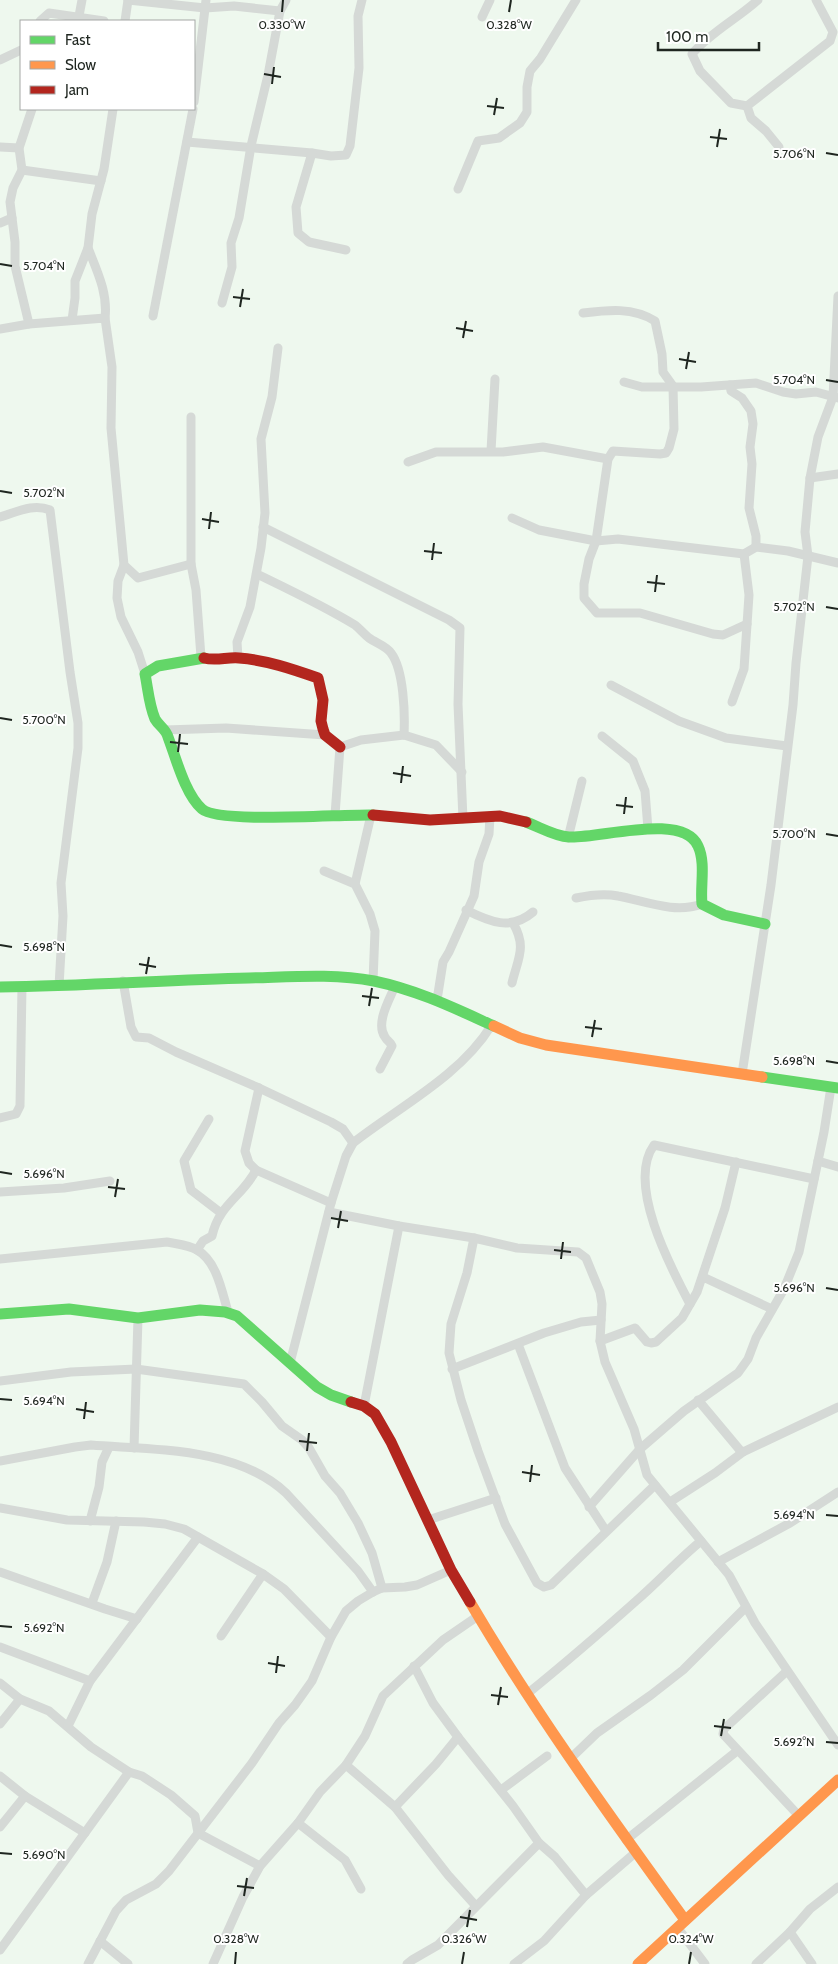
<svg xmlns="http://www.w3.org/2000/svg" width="838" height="1964" font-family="Cabin,sans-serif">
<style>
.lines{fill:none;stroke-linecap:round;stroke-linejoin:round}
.street{stroke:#d5d9d6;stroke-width:9}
.fast{stroke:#63d668;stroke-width:11}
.slow{stroke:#ff974d;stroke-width:11}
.jam{stroke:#b3261e;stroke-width:11}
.ticks{fill:none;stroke:#1f2620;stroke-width:2}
.ticks-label{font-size:12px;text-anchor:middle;fill:#1f2620;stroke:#fff;stroke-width:4;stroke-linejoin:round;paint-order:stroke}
</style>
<rect width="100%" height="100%" fill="#eef8ee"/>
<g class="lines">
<!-- street -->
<g class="street">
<polyline points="128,0 205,8 234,6 280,11"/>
<polyline points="79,16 82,0"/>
<polyline points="482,17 490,0"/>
<polyline points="40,21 49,13 104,21"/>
<polyline points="125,21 128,0"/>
<polyline points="0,60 21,50"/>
<polyline points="194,102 206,0"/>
<path d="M747,106l-16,-3 -31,-32 -8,-17c19,-22 45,-35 66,-54"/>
<polyline points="187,142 312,153 331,156 346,155 350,146 359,68 358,16 362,0"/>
<polyline points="0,147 19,148"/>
<polyline points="779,147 766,131 751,118 747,106 830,41 833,32 816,0"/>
<polyline points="312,153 296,207 298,233 309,242 346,250"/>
<polyline points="22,170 101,181"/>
<polyline points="458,189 478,141 499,138 520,123 527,112 527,87 530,71 540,59 576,0"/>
<polyline points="0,223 12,218"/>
<path d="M88,248c9,23 20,45 17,70"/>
<polyline points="222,303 232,267 231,243 239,218 251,146 268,75 280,11 286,0"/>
<path d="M583,313c25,-3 50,-6 72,8l7,33 1,18 10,14 1,43 -5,19 -3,5 -6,1 -47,-3 -5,8 -12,82 -7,18 -5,25v14l13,15h43l73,21 10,1 24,-11"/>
<polyline points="153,316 193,109"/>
<polyline points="72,320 75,298 75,281 88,248 92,214 104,169 113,109"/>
<polyline points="29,324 15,266 15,242 10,202 13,188 22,170 19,148 32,109"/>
<polyline points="0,329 29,324 105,318 112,367 111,428 124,565 138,578 191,564"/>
<polyline points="624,382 642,387 701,387 756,383 783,392 796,394 816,392 838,398"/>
<polyline points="730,385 731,391 742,398 751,411 753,424 750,447 752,464 749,508 756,536 756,547"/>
<polyline points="191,417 191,564 196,590 201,657"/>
<polyline points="491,451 495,379"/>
<polyline points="408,462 436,452 503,452 543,447 608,459"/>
<polyline points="810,478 838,474"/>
<path d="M0,517c17,-5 33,-14 50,-7l20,162 8,51v25l-17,135 2,33 -4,70"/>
<polyline points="512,518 539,530 596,541 618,539 744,554 756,547 788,551 838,563"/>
<polyline points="263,527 449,620 460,628 458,704 463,819"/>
<polyline points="124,565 118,581 117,598 121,617 138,652 145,674"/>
<path d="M257,574c33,16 67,32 98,51 5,4 9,9 14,13 7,5 17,8 22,15 13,17 14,61 13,82"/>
<polyline points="238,658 237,642 250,607 261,548 265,513 261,439 272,397 278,348"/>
<polyline points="611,685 679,721 726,738 787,746"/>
<polyline points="732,702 744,669 749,595 744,554"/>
<polyline points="165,730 226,728 325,735"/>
<polyline points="602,736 633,761 645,791 648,829"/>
<polyline points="335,815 340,747 361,740 404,735 436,745 462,772"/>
<polyline points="568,838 582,781"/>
<polyline points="324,871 355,884 370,914 375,931 373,981"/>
<polyline points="355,884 371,815"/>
<path d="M576,898c14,-3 28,-5 42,-2 27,5 56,18 84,8"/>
<path d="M466,910c24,12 45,21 67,2"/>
<polyline points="123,981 131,1027 136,1037 149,1038 176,1052 259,1088 331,1122 343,1129 353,1143"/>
<path d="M512,983c6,-25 15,-36 1,-60"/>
<polyline points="437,1000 443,962 449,952 474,896 479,862 489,834 490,816"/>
<path d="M380,1069l12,-23c-2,-5 -5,-5 -7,-9 -10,-14 5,-38 10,-51"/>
<polyline points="742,1074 771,885 793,705 796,663 808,556 805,532 810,478 818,437 833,397 838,296"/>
<polyline points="259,1088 245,1151 249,1163 256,1170 331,1203"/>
<polyline points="0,1118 16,1114 20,1106 22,986"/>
<polyline points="209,1119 184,1161 191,1190 221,1213"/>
<polyline points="818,1161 838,1167"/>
<polyline points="0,1192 64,1188 110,1181"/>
<polyline points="329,1212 399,1226 474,1238 517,1248 578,1252 586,1258 600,1292 602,1304 600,1341 605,1362 634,1429 647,1475 729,1575 755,1623 838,1745"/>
<polyline points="474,1238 467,1273 451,1324 449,1353 461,1400 478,1451 505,1524 537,1583 544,1587 551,1585 655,1485"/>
<path d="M197,1250l6,-9 9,-5c7,-32 31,-40 44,-66"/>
<path d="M0,1259l167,-17c10,2 22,3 30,8 20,11 25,42 31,62"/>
<polyline points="703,1277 772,1309"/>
<path d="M690,1304c-19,-36 -64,-120 -36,-159l160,34"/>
<polyline points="600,1341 635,1328 647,1342 651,1343 656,1342 682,1318 697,1292 725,1208 736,1162"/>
<polyline points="518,1344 565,1468 606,1531"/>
<path d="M290,1363l41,-160 15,-47 7,-13c46,-36 107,-67 138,-117"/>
<polyline points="452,1369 544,1333 581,1322 601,1320"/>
<polyline points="0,1381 71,1372 136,1369 244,1384 262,1402 282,1426 302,1440 309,1448 325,1476 340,1493 358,1523 372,1553 382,1588"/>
<polyline points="698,1400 739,1449 743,1452 838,1407"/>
<polyline points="364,1406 399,1226"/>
<polyline points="134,1448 138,1318"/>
<path d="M0,1461l75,-14 16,-2c64,5 146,2 195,48l72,78 15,21"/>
<polyline points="670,1502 715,1473 743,1452"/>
<polyline points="589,1507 640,1449 684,1411 738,1373 748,1359 756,1338 784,1289 799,1252 824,1132 831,1087"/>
<polyline points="0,1508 67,1520 144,1522 165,1524 184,1529 263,1574 284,1589 331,1637"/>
<polyline points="428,1520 496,1498"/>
<polyline points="90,1521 99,1487 102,1462 109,1447"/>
<polyline points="718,1562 790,1523 838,1492"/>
<polyline points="0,1572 105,1609 137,1619"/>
<polyline points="92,1603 107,1562 116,1521"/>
<polyline points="221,1636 263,1574"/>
<polyline points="0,1647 90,1681"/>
<polyline points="414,1666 433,1703 458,1737 513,1806 539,1843 555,1857 586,1895"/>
<polyline points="787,1671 724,1729 723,1734 799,1816"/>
<polyline points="0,1683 20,1699 49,1711 91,1747 129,1772 142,1776 171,1795 195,1816 198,1833 260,1866"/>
<path d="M527,1694c37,-30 73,-61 109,-93 22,-19 42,-41 65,-60"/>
<polyline points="0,1724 20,1699"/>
<polyline points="68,1726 90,1681 198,1537"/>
<polyline points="571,1758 597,1733 651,1695 683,1670 746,1607"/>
<polyline points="346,1765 395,1807 448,1875 475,1905"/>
<polyline points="0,1776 25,1796 85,1833"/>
<polyline points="501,1790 547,1756"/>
<polyline points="395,1807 436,1764 458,1737"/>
<polyline points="298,1823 345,1860 361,1889"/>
<polyline points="0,1827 25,1796"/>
<polyline points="626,1840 737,1751"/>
<polyline points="677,1927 705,1964"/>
<polyline points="790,1932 812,1964"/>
<polyline points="100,1941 128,1964"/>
<polyline points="0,1950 129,1772"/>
<polyline points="88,1964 116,1911 126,1900 156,1884 169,1871 252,1763 279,1723 295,1705 312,1681 331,1637 346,1611 358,1601 373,1592 382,1588 405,1587 417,1585 451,1570"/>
<polyline points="213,1964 243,1897 260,1866 298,1823 320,1792 346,1765 365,1736 383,1696 443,1640 478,1616"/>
<polyline points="407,1964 412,1960 438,1945 539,1843"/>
<polyline points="514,1964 544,1941 586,1895 635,1853"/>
<polyline points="756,1964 790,1932 810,1909 838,1887"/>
</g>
<!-- fast -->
<g class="fast">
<path d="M204,658l-46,8 -13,8c3,15 4,31 10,45 4,7 11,10 13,18 8,21 17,57 34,72 17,15 141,5 171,6"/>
<path d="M526,822c14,5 28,14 43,15 30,2 114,-25 129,9 8,17 2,40 4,58l22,11 41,9"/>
<path d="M0,987c83,-1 166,-7 249,-9 41,-1 84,-5 125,3 43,9 80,27 120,45"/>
<polyline points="762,1077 838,1088"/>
<polyline points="0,1314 69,1309 138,1318 200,1310 225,1312 237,1316 317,1387 331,1395 351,1402"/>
</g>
<!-- slow -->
<g class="slow">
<polyline points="494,1026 520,1038 546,1045 762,1077"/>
<path d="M470,1602c65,111 140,214 215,318"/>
<polyline points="638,1964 838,1780"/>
</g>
<!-- jam -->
<g class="jam">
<path d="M204,658c12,3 23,-1 35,0 27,2 53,11 79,20l5,22 -2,21 2,8 2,6 15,12"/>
<polyline points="373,815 430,820 500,816 526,822"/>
<polyline points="351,1402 364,1406 375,1414 391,1442 451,1570 470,1602"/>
</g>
</g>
<!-- ticks -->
<path class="ticks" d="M282,12l1,-12M509,12l2,-12M264,74l17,3M272,84l2,-17M487,106l17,2M494,115l3,-17M710,137l17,2M717,147l3,-18M826,153l12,2M0,264l12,2M233,297l17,2M240,307l3,-18M456,328l17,3M463,338l3,-17M679,359l17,3M686,369l3,-17M826,380l12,2M0,491l12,2M202,519l17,3M209,529l2,-17M424,551l18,2M432,560l2,-17M647,582l18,2M655,592l2,-17M826,607l12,2M0,718l12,2M170,742l18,2M178,752l2,-18M393,773l18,3M401,783l2,-17M616,805l17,2M624,814l2,-17M826,834l12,2M0,945l12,2M139,964l17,3M146,974l3,-17M362,996l17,2M369,1006l3,-18M585,1027l17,2M592,1037l3,-17M826,1061l12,2M0,1172l12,2M108,1187l17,2M115,1197l3,-18M331,1218l17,3M338,1228l3,-17M554,1250l17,2M561,1259l2,-17M826,1288l12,2M0,1399l12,1M76,1409l18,3M84,1419l2,-17M299,1441l18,2M307,1451l2,-18M522,1472l18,3M530,1482l2,-17M826,1515l12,1M0,1626l12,1M268,1663l17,3M276,1673l2,-17M491,1695l17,2M498,1705l3,-18M714,1726l17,2M721,1736l3,-17M826,1742l12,1M0,1853l12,1M237,1886l17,2M244,1896l3,-18M460,1917l17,3M467,1927l3,-17M235,1964l1,-12M462,1964l2,-12M689,1964l2,-12"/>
<g class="ticks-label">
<text x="282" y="29">0.330°W</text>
<text x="509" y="29">0.328°W</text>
<text x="794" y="158">5.706°N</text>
<text x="44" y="270">5.704°N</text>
<text x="794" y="384">5.704°N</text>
<text x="44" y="497">5.702°N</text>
<text x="794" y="611">5.702°N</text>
<text x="44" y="724">5.700°N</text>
<text x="794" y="838">5.700°N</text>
<text x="44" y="951">5.698°N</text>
<text x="794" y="1065">5.698°N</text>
<text x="44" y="1178">5.696°N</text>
<text x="794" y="1292">5.696°N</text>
<text x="44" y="1405">5.694°N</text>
<text x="794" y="1519">5.694°N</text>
<text x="44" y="1632">5.692°N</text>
<text x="794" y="1746">5.692°N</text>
<text x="44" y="1859">5.690°N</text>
<text x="236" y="1943">0.328°W</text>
<text x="464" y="1943">0.326°W</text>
<text x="691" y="1943">0.324°W</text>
</g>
<!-- legend -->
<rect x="20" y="20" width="175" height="90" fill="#ffffff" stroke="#a5a8a6"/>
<rect x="30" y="36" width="25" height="8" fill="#63d668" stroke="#a5a8a6"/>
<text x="65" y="45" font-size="15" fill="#1f2620">Fast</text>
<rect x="30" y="61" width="25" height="8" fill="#ff974d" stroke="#a5a8a6"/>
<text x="65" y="70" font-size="15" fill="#1f2620">Slow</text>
<rect x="30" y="86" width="25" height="8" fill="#b3261e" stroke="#a5a8a6"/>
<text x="65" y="95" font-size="15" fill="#1f2620">Jam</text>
<!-- scale -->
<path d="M658 42v8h101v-8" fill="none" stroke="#1f2620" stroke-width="2.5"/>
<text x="666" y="42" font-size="15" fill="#1f2620" stroke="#ffffff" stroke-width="4" paint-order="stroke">100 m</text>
</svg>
